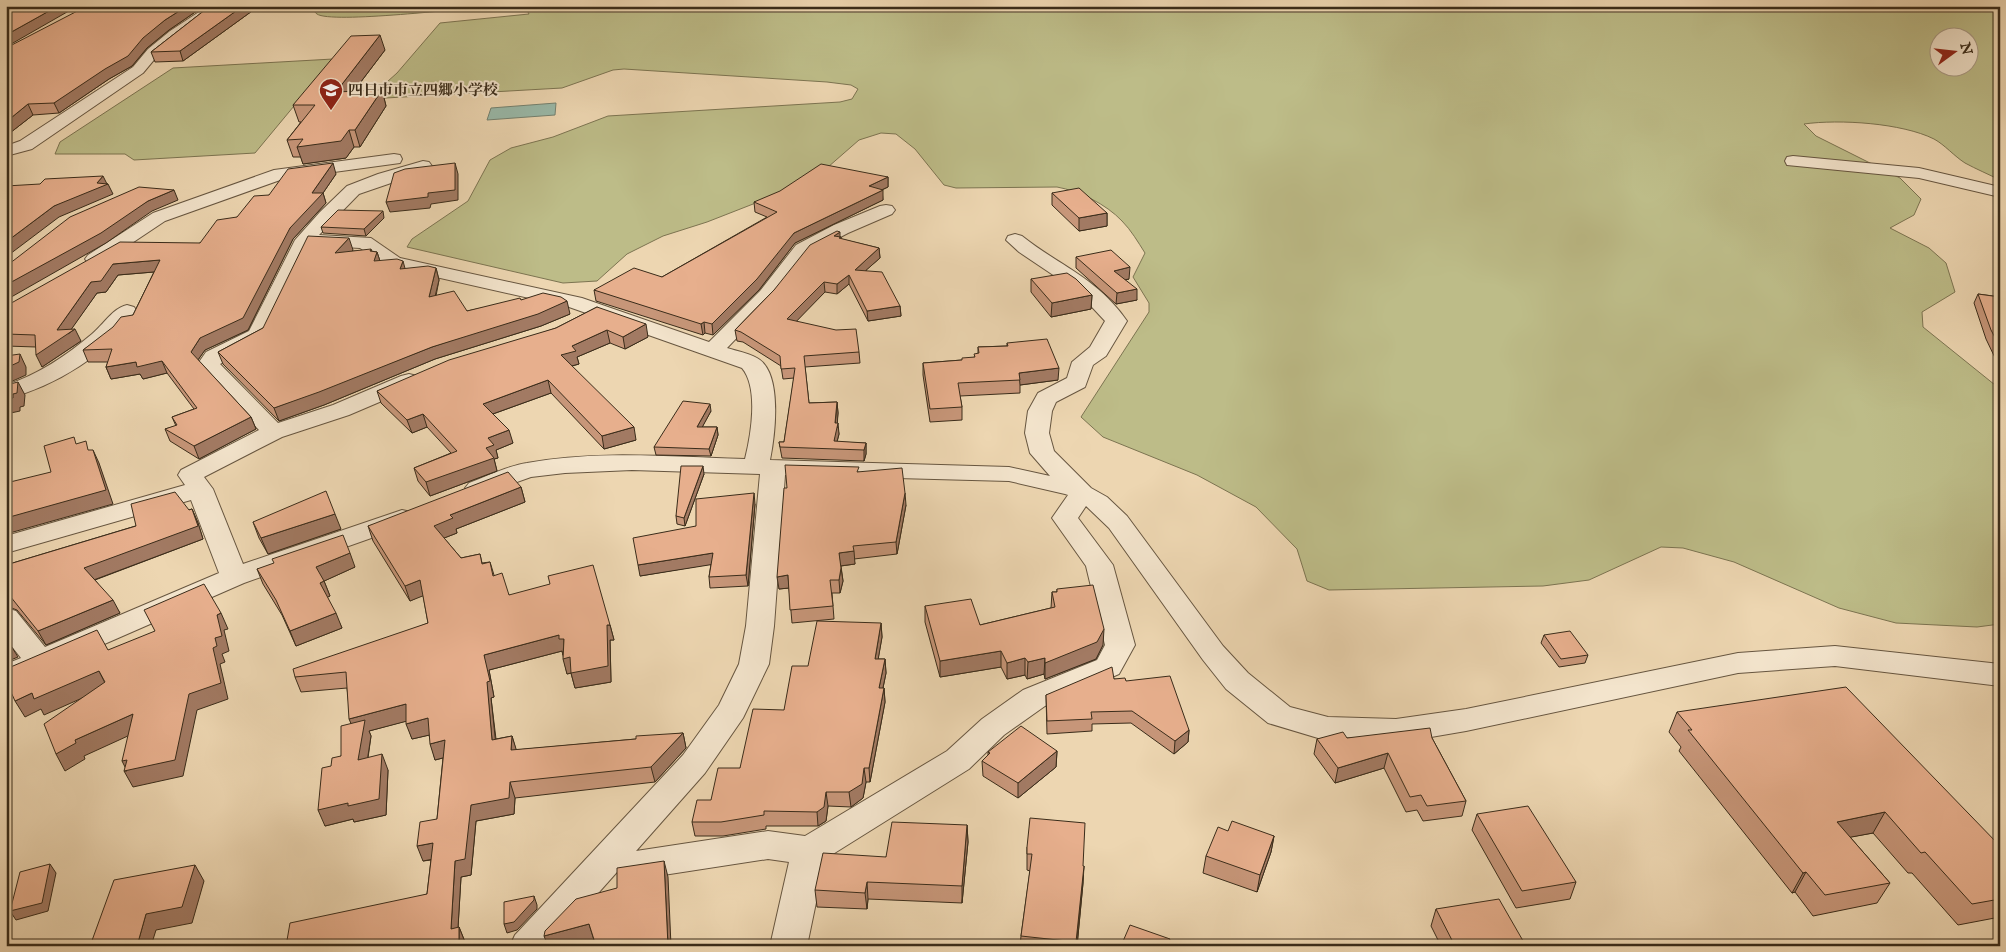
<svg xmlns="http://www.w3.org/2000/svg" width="2006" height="952" font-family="'IM FELL English','Noto Serif JP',serif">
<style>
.green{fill:#bdbc88;stroke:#7c7451;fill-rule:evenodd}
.water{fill:#99b9a9;stroke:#738170}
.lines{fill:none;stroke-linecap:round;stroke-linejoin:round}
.minor-casing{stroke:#675640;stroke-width:2}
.minor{fill:#f3e4cc;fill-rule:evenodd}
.wall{fill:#c79679;stroke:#3a2c1a}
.shaded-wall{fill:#a27a63;stroke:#3a2c1a}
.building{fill:#e7af8d;stroke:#3a2c1a}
.labels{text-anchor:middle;stroke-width:4;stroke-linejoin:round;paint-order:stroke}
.far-poi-label{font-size:15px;font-weight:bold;fill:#3a2c1a;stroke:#f3e4cc;text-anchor:start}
</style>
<rect width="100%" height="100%" fill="#edd6b1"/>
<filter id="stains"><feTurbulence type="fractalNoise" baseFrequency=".004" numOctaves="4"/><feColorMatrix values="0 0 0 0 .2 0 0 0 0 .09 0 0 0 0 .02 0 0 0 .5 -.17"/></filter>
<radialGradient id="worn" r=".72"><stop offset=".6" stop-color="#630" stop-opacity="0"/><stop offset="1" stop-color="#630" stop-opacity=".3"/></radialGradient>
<!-- green -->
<g class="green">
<path d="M317,6h175c-25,2 -161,18 -175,8 -2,-1 -4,-5 -5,-6z"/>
<path d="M525,6h1475v174c-12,-6 -24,-11 -35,-17 -11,-7 -20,-18 -31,-24 -32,-16 -95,-20 -130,-15l12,12 84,42 21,21 -7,16 -24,13 39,20 17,15 9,29 -33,20 1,15 77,62v235l-23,3 -81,-4 -57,-15 -105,-46 -51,-14 -22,-1 -72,33 -46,6 -214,4 -22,-9 -10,-32 -41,-42 -59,-32 -94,-38 -22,-20 68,-105v-9l-16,-26 12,-24c-7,-11 -14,-23 -23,-32 -16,-17 -43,-30 -65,-34l-101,1 -12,-3 -29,-36 -19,-15 -15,-1 -22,7 -47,41 -105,41 -44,14 -36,18 -30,27 -34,2 -156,-36 5,-8 56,-38 22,-41 21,-12 42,-11 55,-21 232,-14 12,-3 6,-10 -7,-4 -24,-3 -203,-13 -11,1 -51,18 -194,11 29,-26 43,-50 89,-9zM1938,38h30v30h-30z"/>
<polygon points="333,59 255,153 134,160 125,154 55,154 60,142 173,68"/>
</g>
<!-- water -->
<polygon class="water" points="556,103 555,115 487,120 491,108"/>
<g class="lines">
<!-- minor casing -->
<g class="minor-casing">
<g id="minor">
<polygon points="208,6 223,6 158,55 143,73 32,149 6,156 6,146 20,141 133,67 148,49 170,31"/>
<polygon points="394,154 400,155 402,159 400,163 283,179 165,221 102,263 95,265 88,263 85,259 88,255 153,213 274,170"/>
<polygon points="1793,156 1919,168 2000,187 2000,197 1919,178 1787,165 1785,161 1787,157"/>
<path d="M423,161l6,1 3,4 -3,4 -70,24 -40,41 52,3 29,20 182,40 127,44 51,-51 36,-46 38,-20 46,-19 6,-1 6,1 3,4 -3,4 -44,19 -38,20 -36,46 -47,49c10,3 21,5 30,10 26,14 18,77 13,102l239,7 41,9 -20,-23 -5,-20 3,-22 10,-18 29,-15 5,-16 18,-15 15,-26 -28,-30 -58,-39 -13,-12 2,-4 7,-2 7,2c39,31 74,41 105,85l-21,35 -13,9 -8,22 -29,15 -4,9 -3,22 5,18 37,37 16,9 20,19 96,130 25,27 42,34 38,10 68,2 70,-10 272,-56 97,-7 165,18v22l-165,-20 -97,7 -272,58 -70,12 -68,-2 -60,-18 -42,-34 -23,-29 -94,-132 -23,-22 -8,12 35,47 22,80 -16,29 -74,32 -41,29 -35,34 -144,90 -18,87h-37l19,-84 -21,-3 -137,21 -12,-4 -2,-4 -66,74h-41l5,-11 168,-180 36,-50 20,-41 7,-38 14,-152 -128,-4 -67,3 -34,4 -53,19 -9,-3 -4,-5 4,-5c19,-7 38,-17 58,-20 70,-13 147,-6 218,-4 6,-24 14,-71 -3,-91l-173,-61 -182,-41 -27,-18 -49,-3 -45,95 -46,24 58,59 55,-18 68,-29 8,-2 8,2 3,5 -3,5 -68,29 -67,22 -78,40 9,12 30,75 159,-54 9,2 4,6 -4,6 -167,59 -238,104v-23l15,-6 -15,-19v-31l10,3 29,36 174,-74 -28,-73 -185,53v-17l179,-51 -7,-10 3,-5 78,-40 -62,-65 9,-13 43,-21 46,-91 25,-28 27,-26 31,-12zM785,475l224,6 56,13 3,1 -16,23 34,48 19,79 -8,15 -74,30 -41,29 -35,32 -142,85 -37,-5 -132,20 69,-78 38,-55 26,-54 5,-38z"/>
<path d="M127,305l7,2 3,4c-29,43 -81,75 -131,88v-14c32,-10 61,-30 86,-51 11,-9 21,-26 35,-29z"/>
</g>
</g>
<!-- minor -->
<use href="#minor" class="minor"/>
</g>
<!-- wall -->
<g class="wall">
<polygon points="87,6 204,6 169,30 147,48 132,66 109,79 59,113 33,115 6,136"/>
<polygon points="210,6 259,6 183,61 155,62 151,52"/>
<polygon points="385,50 354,91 382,90 386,106 360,147 354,147 346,158 303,164 301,157 293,157 287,140 301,122 299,122 293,105"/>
<polygon points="336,174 323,193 326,203 293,239 248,330 205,350 198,360 251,417 256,429 199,459 170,441 165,429 176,426 172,417 194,409 167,373 143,379 140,374 111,379 106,367 108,362 88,362 83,350 133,315 154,272 118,275 106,292 97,293 71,329 81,341 42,367 36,347 6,346 6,306 200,243 237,217 269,195"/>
<polygon points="888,177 888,187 882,190 883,200 795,243 759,290 713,335 705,333 703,335 596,301 594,290 662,277 767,217 755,212 754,202"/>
<polygon points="1052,193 1107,213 1107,226 1079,231 1052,205"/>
<polygon points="384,218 366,236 323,233 321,227"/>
<polygon points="840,237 841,237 841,239 879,248 880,258 866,270 900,306 901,316 868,321 849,284 837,294 825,292 796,321 859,352 860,363 805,367 809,403 837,402 838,413 837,423 839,434 837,442 866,443 866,454 864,461 782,458 779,442 784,442 794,378 783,379 781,366 743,342 737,341 735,330 774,290"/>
<polygon points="353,250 351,251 371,251 377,252 380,261 405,269 436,268 439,280 436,296 467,311 521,300 570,314 541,326 435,359 324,405 279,421 223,364 218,352 263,328"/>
<polygon points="1076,257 1129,279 1125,280 1137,300 1116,304 1076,268"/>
<polygon points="1031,279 1092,295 1091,309 1051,317 1031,292"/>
<polygon points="1978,294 2000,297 2000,364 1998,364 1986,339 1974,303"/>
<polygon points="597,307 648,337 625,349 610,343 577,357 579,364 572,366 636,440 604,449 551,393 493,414 513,443 496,450 498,458 494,459 497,471 430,496 418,481 414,468 451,453 427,427 412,433 381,403 377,391 556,328"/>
<polygon points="1007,343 1058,380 1020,385 1020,393 960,396 962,407 962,420 930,422 923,375 923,363 962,360 975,357 978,353 978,347 1007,346"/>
<polygon points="711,411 702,427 717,427 718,435 711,456 656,455 654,447"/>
<polygon points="859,472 906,505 897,554 854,559 855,564 841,566 843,581 840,593 832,593 834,619 792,623 789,588 779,589 787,488"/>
<polygon points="704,474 685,526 677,524 676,516"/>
<polygon points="521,487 525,502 456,529 457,533 444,538 461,558 480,554 482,563 490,562 494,575 509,595 610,625 614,640 610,640 611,682 575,688 571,673 567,674 562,651 489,670 494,697 491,698 496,739 512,736 516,750 636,739 683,733 686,748 655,782 515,798 514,814 476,821 471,875 461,877 458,927 459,927 465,942 465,946 286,946 427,894 431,860 423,861 437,819 443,758 435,760 429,735 412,739 406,721 369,731 371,736 368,758 388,770 386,815 354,822 353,819 325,826 331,766 341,756 351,723 347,688 301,692 295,677 428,623 423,595 410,601 373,541 368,526"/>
<polygon points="755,504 748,586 710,588 709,577 711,564 640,576 696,526"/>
<polygon points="192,509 198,523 203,539 95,580 120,613 46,645 17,610 9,607 6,602 6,565"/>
<polygon points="253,522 341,529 268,554 259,538"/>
<polygon points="355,567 324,581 330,596 327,597 342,628 296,646 282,615 263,584 257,569"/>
<polygon points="1057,589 1103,645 1096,659 1045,679 1044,674 1027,679 1025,675 1007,679 1001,667 940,677 925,622 925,606 980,625 1051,608 1052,592 1057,592"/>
<polygon points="881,623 882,637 878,659 885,659 886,673 883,688 884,688 885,702 870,782 866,782 863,798 851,807 828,806 826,821 818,826 766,826 766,829 723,836 695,836 692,822 740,768 784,710"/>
<polygon points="1544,635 1588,655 1585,663 1559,667 1541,643"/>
<polygon points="1114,679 1126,681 1189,730 1188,742 1174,754 1131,723 1092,724 1092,731 1047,734 1046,695"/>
<polygon points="1677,712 2000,846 2000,917 1958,925 1912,873 1908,873 1873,833 1850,837 1890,883 1877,903 1813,916 1795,892 1792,893 1679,751 1681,747 1669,732"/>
<polygon points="1347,738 1432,738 1466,801 1462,816 1423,821 1417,810 1406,812 1384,768 1335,783 1314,754 1317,739"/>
<polygon points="1057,751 1056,767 1018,798 983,776 982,761 988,755 988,752"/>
<polygon points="1477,814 1576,882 1570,899 1516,908 1472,830"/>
<polygon points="967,825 968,842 962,903 868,899 867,909 817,907 815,890 886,857"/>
<polygon points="1228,831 1274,836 1271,852 1257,892 1203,873 1206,856"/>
<polygon points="1027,847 1083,866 1083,883 1077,946 1020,946 1021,936 1030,871 1027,870"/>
<polygon points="1436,909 1526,946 1441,946 1431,926"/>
</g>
<!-- shaded-wall -->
<g class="shaded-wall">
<polygon points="58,6 80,6 74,8 6,47 6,35"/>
<polygon points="187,6 204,6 169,30 147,48 132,66 109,79 59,113 54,103 165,20"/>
<polygon points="243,6 259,6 183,61 180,51"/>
<polygon points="380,35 385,50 341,108 336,92"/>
<polygon points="382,90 386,106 360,147 355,130"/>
<polygon points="28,104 33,115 6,136 6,122"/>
<polygon points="349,130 354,147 346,158 303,164 297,147"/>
<polygon points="333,163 336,174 323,193 326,203 293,239 248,330 205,350 195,364 191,352 200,338 290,228 312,193"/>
<polygon points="455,163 458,174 458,200 431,204 430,208 390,212 386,202 428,193"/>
<polygon points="103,176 107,184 108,184 113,194 59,217 6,257 6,242 54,206 97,183"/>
<polygon points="888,177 888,187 870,195 869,186"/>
<polygon points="174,190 178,200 152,211 106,243 6,300 6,285 148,201"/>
<polygon points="883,190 883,200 795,243 759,290 713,335 712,324 794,233"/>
<polygon points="383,211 384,218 366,236 364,229"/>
<polygon points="1107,213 1107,226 1079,231 1079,218"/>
<polygon points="840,232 840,238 841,237 842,247 834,236"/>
<polygon points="349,238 353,250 339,264 335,253"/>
<polygon points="879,248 880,258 855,280 855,270"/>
<polygon points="371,249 374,260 377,252 381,264 377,273 370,251"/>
<polygon points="160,260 165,271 118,275 106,292 97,293 68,334 75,329 81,341 42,367 36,355 57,330 91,282 113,264"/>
<polygon points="403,261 406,272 400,269"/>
<polygon points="1130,267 1129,279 1113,282 1114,271"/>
<polygon points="436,268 439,280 432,309 429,297"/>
<polygon points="849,275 849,284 837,294 837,284"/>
<polygon points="824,282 825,292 788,330 787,319"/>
<polygon points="1137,289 1137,300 1116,304 1117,293"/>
<polygon points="1092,295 1091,309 1051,317 1052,303"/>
<polygon points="567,301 570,314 541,326 435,359 324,405 279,421 274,408 432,347"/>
<polygon points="900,306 901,316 868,321 867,311"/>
<polygon points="704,322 705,333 703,335 701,324"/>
<polygon points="646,324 648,337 625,349 623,337"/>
<polygon points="607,330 610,343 577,357 579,364 564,368 561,355 572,346"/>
<polygon points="20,354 26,367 26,375 6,384 6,368"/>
<polygon points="162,361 167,373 143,379 140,374 111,379 106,367 136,362"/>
<polygon points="1059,368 1058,380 1020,385 1019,373"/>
<polygon points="548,380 551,393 487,416 483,404"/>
<polygon points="18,382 25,395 24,406 20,407 20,411 6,414 6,399 13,394"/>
<polygon points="837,402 838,413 837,428 838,423 839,434 835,449 834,441"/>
<polygon points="710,404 711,411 698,435 697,427"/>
<polygon points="423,414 427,427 412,433 407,420"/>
<polygon points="251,417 256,429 199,459 194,446"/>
<polygon points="634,427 636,440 604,449 602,436"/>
<polygon points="717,427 718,435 711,456 709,449"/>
<polygon points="509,430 513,443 496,450 498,458 494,459 497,471 430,496 426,482 486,448 488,438"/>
<polygon points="866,443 866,454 864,461 864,450"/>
<polygon points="93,450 99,463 113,504 6,534 6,518"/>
<polygon points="703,466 704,474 685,526 684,518"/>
<polygon points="521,487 525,502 456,529 457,533 439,540 434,526 450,515"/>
<polygon points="754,493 755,504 748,586 746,575"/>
<polygon points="905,493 906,505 897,554 896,542"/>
<polygon points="192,509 198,523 203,539 91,581 84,568"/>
<polygon points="335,514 341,529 268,554 261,538"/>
<polygon points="854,551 855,564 840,566 839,553"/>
<polygon points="350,553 355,567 322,582 316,567"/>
<polygon points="713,553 715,564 640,576 638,565"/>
<polygon points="841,568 843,581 840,593 839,580"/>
<polygon points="788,575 789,588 779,589 777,577"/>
<polygon points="420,580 425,595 410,601 405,586"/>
<polygon points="324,581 330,596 326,598 320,583"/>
<polygon points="113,600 120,613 46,645 38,631"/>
<polygon points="221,613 228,629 224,630 229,651 222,654 225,662 220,664 228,699 197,710 183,776 133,787 124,771 127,771 122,761 213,648 215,638 217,615"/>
<polygon points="336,613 342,628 296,646 290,631"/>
<polygon points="881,623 882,637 876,672 875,659"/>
<polygon points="607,625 610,625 614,640 610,640 611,682 575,688 571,673 567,674 563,659"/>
<polygon points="1104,629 1103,645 1096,659 1045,679 1045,663"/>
<polygon points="559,635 564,639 563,655 562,651 489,670 494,697 491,698 497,755 492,740 484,655"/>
<polygon points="8,641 18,657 6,662 6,642"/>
<polygon points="1001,651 1001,667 940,677 940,661"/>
<polygon points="1025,658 1025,675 1007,679 1007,663"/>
<polygon points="1045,658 1044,674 1027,679 1028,662"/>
<polygon points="885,659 886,673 880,702 879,688"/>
<polygon points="99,671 107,687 44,715 41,709 25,717 15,701 32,693"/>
<polygon points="884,688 885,702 870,782 869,768"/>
<polygon points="406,704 411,720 369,731 371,736 365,775 358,760 356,735 349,719"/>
<polygon points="133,714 141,730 84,756 85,759 65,771 56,754 75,740"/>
<polygon points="428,718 434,734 412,739 406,724"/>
<polygon points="1189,730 1188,742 1174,754 1175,741"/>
<polygon points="683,733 686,748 655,782 651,767"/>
<polygon points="512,736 517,752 511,750"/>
<polygon points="445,740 450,756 435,760 430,744"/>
<polygon points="1057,751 1056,767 1018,798 1018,783"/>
<polygon points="1388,753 1384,768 1335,783 1338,768"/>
<polygon points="382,754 388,770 386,815 354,822 353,819 325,826 318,810"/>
<polygon points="864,768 866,782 863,798 851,807 849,792"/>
<polygon points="510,782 515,798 514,814 476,821 471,875 461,877 457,945 451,929 455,861 471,805"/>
<polygon points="826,792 828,806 826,821 818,826 817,812"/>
<polygon points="1885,812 1873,833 1825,842 1837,822"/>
<polygon points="967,825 968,842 962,903 962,886"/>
<polygon points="1274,836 1271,852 1257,892 1260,875"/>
<polygon points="433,843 439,858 423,861 417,846"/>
<polygon points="664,861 668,877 671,946 668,946"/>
<polygon points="50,864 56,873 48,911 16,920 10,911"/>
<polygon points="195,865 204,881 192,923 156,930 151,946 137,946 146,914"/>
<polygon points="1084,866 1083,883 1077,946 1076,946"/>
<polygon points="1806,872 1795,892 1792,893 1803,873"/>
<polygon points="867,882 868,899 867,909 865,893"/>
<polygon points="534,896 537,905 537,909 517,930 507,933 504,924"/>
<polygon points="589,924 594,940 573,946 548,946 544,936"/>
<polygon points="459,927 465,942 465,946 459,946"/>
</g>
<!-- building -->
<g class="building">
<polygon points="6,6 58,6 6,35"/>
<polygon points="87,6 187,6 165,20 143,38 128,56 105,69 54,103 28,104 6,122 6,48"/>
<polygon points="210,6 243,6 180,51 151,52"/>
<polygon points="380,35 336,92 382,90 355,130 349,130 341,141 297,147 303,139 287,140 315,105 293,105 351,36"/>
<polygon points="333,163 312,193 323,193 290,228 243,318 200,338 191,352 251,417 194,446 165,429 177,425 172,417 197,408 162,361 137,367 136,362 106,367 112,349 83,350 113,327 121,317 133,315 160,260 113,264 101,281 91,282 57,330 75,329 36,355 35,335 6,334 6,306 120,242 200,243 217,220 237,217 254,196 269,195 288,169"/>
<polygon points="455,163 455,190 428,193 428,197 386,202 394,173 405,169"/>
<polygon points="821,164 888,177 869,186 883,190 794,233 757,279 712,324 704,322 701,324 594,290 634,268 662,277 777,212 754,202 780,191"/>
<polygon points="103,176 97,183 108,184 54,206 6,242 6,186 40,184 45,179"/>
<polygon points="139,187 174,190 148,201 101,233 6,285 6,265 9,264 70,217"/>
<polygon points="1079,188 1107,213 1079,218 1052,193"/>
<polygon points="338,210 383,211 364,229 321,227"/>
<polygon points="837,231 840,232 834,236 841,237 839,238 879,248 855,270 882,272 900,306 867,311 849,275 837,284 824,282 787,319 836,330 856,329 859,352 804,356 809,403 837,402 835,423 838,423 834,441 866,443 864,450 780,447 779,442 784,442 795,368 781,369 780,356 741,332 735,330 774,290 810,245"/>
<polygon points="308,236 349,238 335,253 371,249 370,251 377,252 374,261 397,259 403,261 400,269 428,266 436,268 429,297 454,291 467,311 520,298 521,300 543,293 561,297 567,301 538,314 432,347 319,392 274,408 218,352 263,328"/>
<polygon points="1111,250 1130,267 1114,271 1137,289 1117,293 1076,257"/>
<polygon points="1067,273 1076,279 1092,295 1052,303 1031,279"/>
<polygon points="1978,294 2000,297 2000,347 1991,330"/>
<polygon points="597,307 646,324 623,337 607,330 572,346 576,351 561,355 634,427 602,436 548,380 483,404 509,430 488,438 494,445 486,448 494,458 426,482 414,468 457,451 423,414 407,420 377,391 449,360 556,328"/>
<polygon points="1047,339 1059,368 1019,373 1020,380 958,383 962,407 930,409 923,363 962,360 962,358 975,357 974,354 979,353 978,347 1008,346 1007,343"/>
<polygon points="20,354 19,362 6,368 6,356"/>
<polygon points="18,382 17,393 13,394 13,398 6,399 6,385"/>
<polygon points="683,401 710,404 697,427 717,427 709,449 654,447"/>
<polygon points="74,437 76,444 86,441 88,450 93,450 106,490 6,518 6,483 51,472 44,446"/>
<polygon points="785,465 859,467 857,472 902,468 905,493 896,542 853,546 854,551 839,553 841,568 839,580 830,580 833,606 790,610 788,575 777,577 784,488 787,488"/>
<polygon points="681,466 703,466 684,518 676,516"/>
<polygon points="508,472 521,487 450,515 453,518 434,526 461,558 480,554 482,564 490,562 493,576 502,573 509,595 550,584 548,576 593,565 610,625 607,625 608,666 571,673 570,657 563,659 564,639 559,639 559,635 484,655 490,681 487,682 492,740 512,736 511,750 636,739 636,736 683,733 651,767 510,782 509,798 471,805 465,859 455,861 451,929 459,927 459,946 286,946 290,923 427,894 433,843 417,846 420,822 437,819 445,740 430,744 428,718 406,724 406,704 349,719 346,672 295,677 293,669 428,623 420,580 405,586 368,526"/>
<polygon points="326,491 335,514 261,538 253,522"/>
<polygon points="175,492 189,510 192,509 198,526 84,568 113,600 38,631 10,596 6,595 6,565 136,526 131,504"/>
<polygon points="754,493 746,575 709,577 713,553 638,565 633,538 696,526 696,499"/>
<polygon points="343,535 350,553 316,567 324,581 320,583 336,613 290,631 276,600 257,569 274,563 272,559"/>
<polygon points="204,584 221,613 217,615 222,636 215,638 217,646 213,648 221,683 189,694 175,760 124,771 127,760 122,761 133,714 75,740 76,743 56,754 44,724 105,682 99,671 34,699 32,693 15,701 6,681 6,669 97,630 108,650 155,631 144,610"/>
<polygon points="1093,585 1104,629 1097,642 1045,663 1045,658 1028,662 1025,658 1007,663 1001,651 940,661 925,606 971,599 980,625 1055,607 1052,592 1057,592 1057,589"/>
<polygon points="817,621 881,623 875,659 885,659 879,688 884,688 869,768 864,768 862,784 849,792 826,792 824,807 817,812 764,811 764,815 721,822 692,822 697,800 711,800 718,768 740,768 753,709 784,710 792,666 808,666"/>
<polygon points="1570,631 1588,655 1561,659 1544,635"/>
<polygon points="1112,667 1114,679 1125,678 1126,681 1170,676 1189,730 1175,741 1132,711 1091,712 1092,719 1047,721 1046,695"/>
<polygon points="1846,687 2000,846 2000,899 1972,904 1925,852 1921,853 1885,812 1837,822 1890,883 1825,895 1806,872 1803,873 1688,730 1692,730 1677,712"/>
<polygon points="365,720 358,760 382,754 379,799 348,806 348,803 318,810 322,768 331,766 332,758 341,756 341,726"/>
<polygon points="1021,726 1057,751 1018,783 982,761 990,753 988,752"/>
<polygon points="1430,728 1432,738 1466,801 1427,806 1421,795 1410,797 1388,753 1338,768 1317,739 1343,732 1347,738"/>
<polygon points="1528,806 1576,882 1522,891 1477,814"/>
<polygon points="1030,818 1085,823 1083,866 1084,866 1076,942 1021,936 1032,854 1027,854 1027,847"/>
<polygon points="1232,821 1274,836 1260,875 1206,856 1218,827 1228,831"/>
<polygon points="892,822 967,825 962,886 867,882 865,893 815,890 823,853 886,857"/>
<polygon points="664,861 668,946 596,946 589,924 544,936 545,931 576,899 617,888 617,868"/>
<polygon points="50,864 42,903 10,911 20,872"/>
<polygon points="195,865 182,907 146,914 137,946 90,946 114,880"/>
<polygon points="534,896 534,900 514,922 504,924 504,902"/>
<polygon points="1499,899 1526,946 1455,946 1436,909"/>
<polygon points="1130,925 1170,939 1167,946 1121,946"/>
</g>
<!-- icons -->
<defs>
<g id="school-pin" transform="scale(1.25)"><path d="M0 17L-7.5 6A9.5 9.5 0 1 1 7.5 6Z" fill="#8f2418" stroke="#f3e4cc"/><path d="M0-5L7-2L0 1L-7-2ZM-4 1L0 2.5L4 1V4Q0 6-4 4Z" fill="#fff"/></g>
</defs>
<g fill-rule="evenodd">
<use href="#school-pin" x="331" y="90"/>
</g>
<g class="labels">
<!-- far-poi labels -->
<g class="far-poi-label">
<text x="348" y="95">四日市市立四郷小学校</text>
</g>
</g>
<!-- margin -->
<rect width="2006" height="952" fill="none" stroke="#edd6b1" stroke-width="25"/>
<rect x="8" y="8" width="1991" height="937" fill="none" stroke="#3a2c1a" stroke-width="2.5"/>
<rect x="12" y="12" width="1981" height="927" fill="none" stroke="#3a2c1a"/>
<!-- north arrow -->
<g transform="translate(1954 52) rotate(75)"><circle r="24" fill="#f3e4cc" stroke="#a99a85"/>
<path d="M0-4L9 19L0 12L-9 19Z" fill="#8f2418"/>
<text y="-8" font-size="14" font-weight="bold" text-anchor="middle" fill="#3a2c1a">N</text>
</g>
<rect width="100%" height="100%" filter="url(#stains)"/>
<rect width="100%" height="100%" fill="url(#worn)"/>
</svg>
